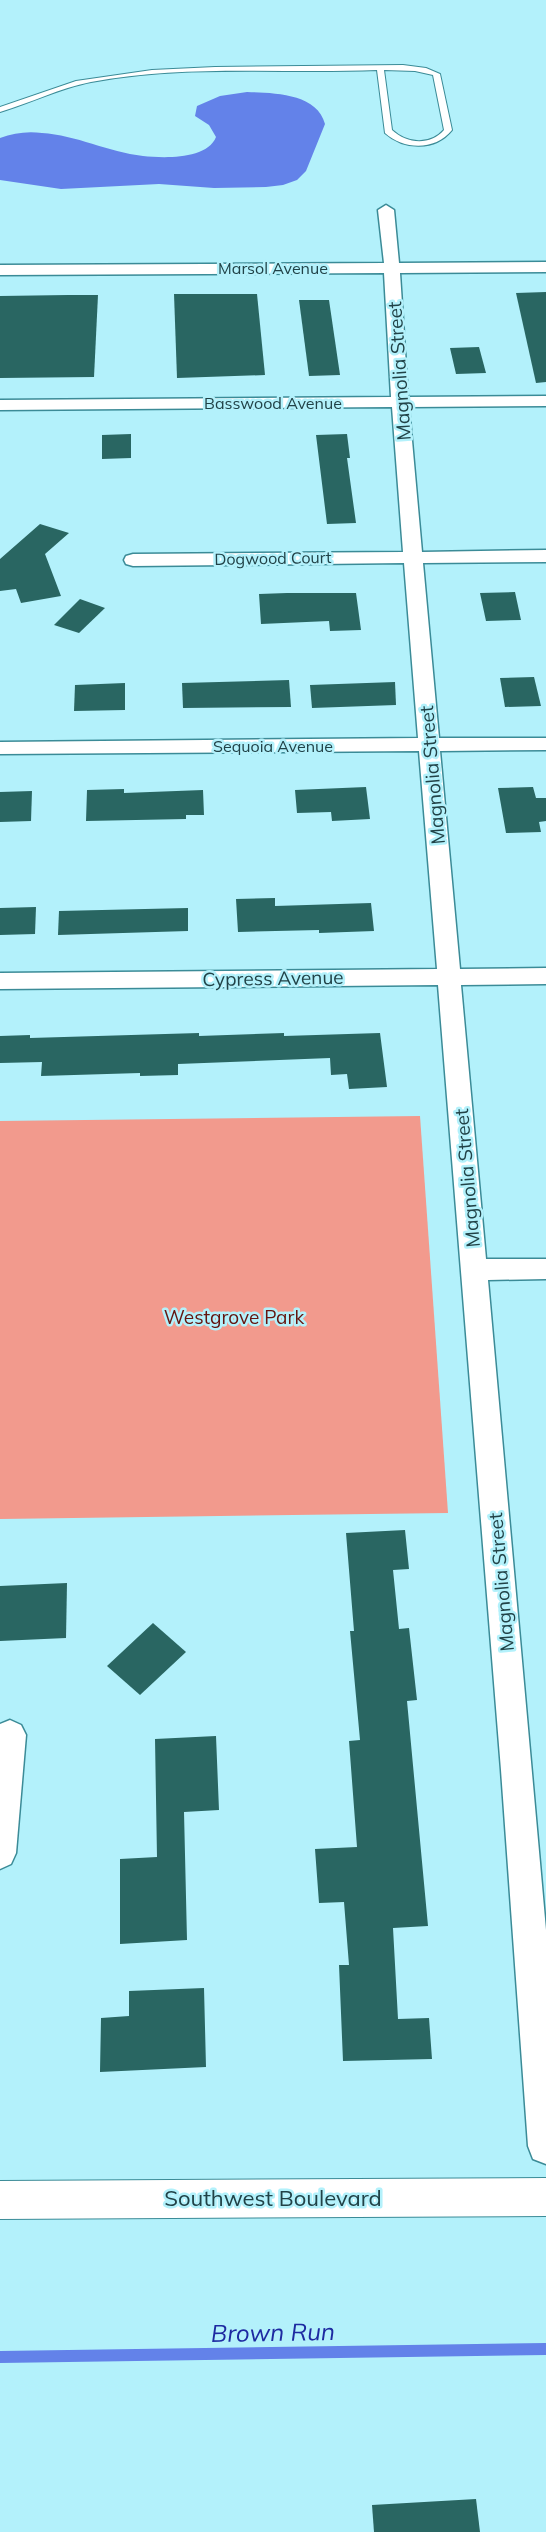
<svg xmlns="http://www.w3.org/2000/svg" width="546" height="2532" font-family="Mulish,sans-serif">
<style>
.green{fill:#f29a8d}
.water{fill:#6382e9}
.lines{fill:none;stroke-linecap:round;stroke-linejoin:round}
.stream{stroke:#6382e9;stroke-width:12}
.building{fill:#296662}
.service-casing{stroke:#3b8b97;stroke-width:2}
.minor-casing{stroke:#3b8b97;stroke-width:3}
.tertiary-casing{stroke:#3b8b97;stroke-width:2}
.service{fill:#fff;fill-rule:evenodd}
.minor{fill:#fff;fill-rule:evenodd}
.tertiary{fill:#fff;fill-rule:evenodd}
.labels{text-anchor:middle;stroke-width:5;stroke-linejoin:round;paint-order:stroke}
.far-street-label{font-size:16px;fill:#214247;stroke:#b3f1fb}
.street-label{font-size:19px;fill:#214247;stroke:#b3f1fb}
.park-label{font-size:19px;fill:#64150f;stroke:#b3f1fb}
.near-street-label{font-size:22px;fill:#214247;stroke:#b3f1fb}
.near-water-label{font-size:24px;font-style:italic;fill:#1d2aa1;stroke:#b3f1fb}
</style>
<rect width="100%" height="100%" fill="#b3f1fb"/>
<!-- green -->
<polygon class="green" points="420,1116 448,1513 0,1519 0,1121"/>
<!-- water -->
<path class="water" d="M247,92c26,1 70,1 78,32l-19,47 -9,9 -14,5 -17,2 -52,1 -55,-4 -98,5 -61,-9v-42c14,-5 27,-7 42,-5 34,2 66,19 101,23 20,2 64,4 73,-19l-7,-12 -14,-9 2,-10 23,-10z"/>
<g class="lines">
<!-- stream -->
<polyline class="stream" points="0,2357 546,2349"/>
</g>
<!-- building -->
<g class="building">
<polygon points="546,292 546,382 536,383 516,293"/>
<polygon points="174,294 257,294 265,375 177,378"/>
<polygon points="68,295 98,295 94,377 0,378 0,296"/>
<polygon points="299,300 329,300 340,375 309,376"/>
<polygon points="479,347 486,373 456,374 450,348"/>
<polygon points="131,434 131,458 102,459 102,435"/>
<polygon points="347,434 350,458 347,458 356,523 327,524 316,435"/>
<polygon points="40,524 69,533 45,554 61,596 21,603 16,589 0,591 0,559"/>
<polygon points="515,592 521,620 486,621 480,593"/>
<polygon points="287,593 356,593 361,630 330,631 329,621 261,624 259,594"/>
<polygon points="80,599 105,608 79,633 54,625"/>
<polygon points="534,677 541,706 505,707 500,678"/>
<polygon points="289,680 291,707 183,708 182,683"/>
<polygon points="395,682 396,705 312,708 310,685"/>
<polygon points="125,683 125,710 74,711 75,685"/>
<polygon points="366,787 370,819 332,821 331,812 297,813 295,790"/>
<polygon points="533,787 536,798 546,798 546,821 539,822 541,832 506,833 498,788"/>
<polygon points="124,789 124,793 203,790 204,815 186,815 186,819 86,821 87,790"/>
<polygon points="32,791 31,821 0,822 0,792"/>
<polygon points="275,898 275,906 371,903 374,931 319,933 319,930 238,932 236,899"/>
<polygon points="36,907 35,934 0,935 0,908"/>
<polygon points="188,908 188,931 58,935 59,911"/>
<polygon points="199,1033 199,1036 284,1033 284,1036 380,1033 387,1087 349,1089 347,1074 331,1075 330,1058 178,1064 178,1075 140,1076 140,1073 41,1076 42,1062 0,1063 0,1036 30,1035 30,1038"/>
<polygon points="405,1530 409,1569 393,1570 399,1629 409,1628 417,1700 407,1701 428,1926 393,1928 398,2019 429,2018 432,2059 343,2061 339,1965 349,1965 344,1902 319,1903 315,1849 357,1847 349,1741 360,1740 350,1631 354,1631 346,1533"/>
<polygon points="67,1583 66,1638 0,1641 0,1586"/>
<polygon points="153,1623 186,1652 140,1695 107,1666"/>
<polygon points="216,1736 219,1810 184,1812 187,1940 120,1944 120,1859 157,1857 155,1739"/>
<polygon points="204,1988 206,2067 100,2072 101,2018 129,2016 129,1991"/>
<polygon points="476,2499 480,2532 374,2532 372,2505"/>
</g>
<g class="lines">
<!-- service casing -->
<g class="service-casing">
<path id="service" d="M403,65l23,3 14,6 12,56c-17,21 -48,20 -67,3l-8,-63c-96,4 -192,-6 -286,12 -32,6 -60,21 -91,30v-5l76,-26 76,-11 63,-3zM384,70l31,1 18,4 11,55c-14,16 -37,14 -52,0z"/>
</g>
<!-- minor casing -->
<g class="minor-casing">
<g id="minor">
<polygon points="386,205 394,210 399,263 546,262 546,272 400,273 408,397 546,396 546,406 409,407 422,552 546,550 546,562 423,563 439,738 546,738 546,750 440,751 460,969 546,968 546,984 461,985 486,1259 546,1259 546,1279 488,1280 546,1930 546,2164 533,2159 528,2146 501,1770 438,985 0,989 0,973 437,969 419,751 0,754 0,742 418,738 404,563 133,566 126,564 124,560 126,556 133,554 403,552 392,407 0,410 0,400 391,397 384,273 0,275 0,265 384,263 378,210"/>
<polygon points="10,1720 21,1725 26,1735 16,1853 11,1864 0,1869 0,1724"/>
</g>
</g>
<!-- tertiary casing -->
<g class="tertiary-casing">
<polygon id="tertiary" points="546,2178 546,2216 0,2219 0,2181"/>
</g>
<!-- service -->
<use href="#service" class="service"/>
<!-- minor -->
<use href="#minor" class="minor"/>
<!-- tertiary -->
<use href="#tertiary" class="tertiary"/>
</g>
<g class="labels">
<!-- far-street labels -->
<g class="far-street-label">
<text x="273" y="274">Marsol Avenue</text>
<text x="273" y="409">Basswood Avenue</text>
<text transform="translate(273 558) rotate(-1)" y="6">Dogwood Court</text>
<text x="273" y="752">Sequoia Avenue</text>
</g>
<!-- street labels -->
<g class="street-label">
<text transform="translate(399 371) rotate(-94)" y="7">Magnolia Street</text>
<text transform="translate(432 775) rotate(-95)" y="7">Magnolia Street</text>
<text transform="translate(273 978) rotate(-1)" y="7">Cypress Avenue</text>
<text transform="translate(467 1178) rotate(-95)" y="7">Magnolia Street</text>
<text transform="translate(501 1582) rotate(-95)" y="7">Magnolia Street</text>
</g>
<!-- park labels -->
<g class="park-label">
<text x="234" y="1324">Westgrove Park</text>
</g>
<!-- near-street labels -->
<g class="near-street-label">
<text x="273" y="2206">Southwest Boulevard</text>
</g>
<!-- near-water labels -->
<g class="near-water-label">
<text transform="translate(273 2333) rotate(-1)" y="8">Brown Run</text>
</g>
</g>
</svg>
